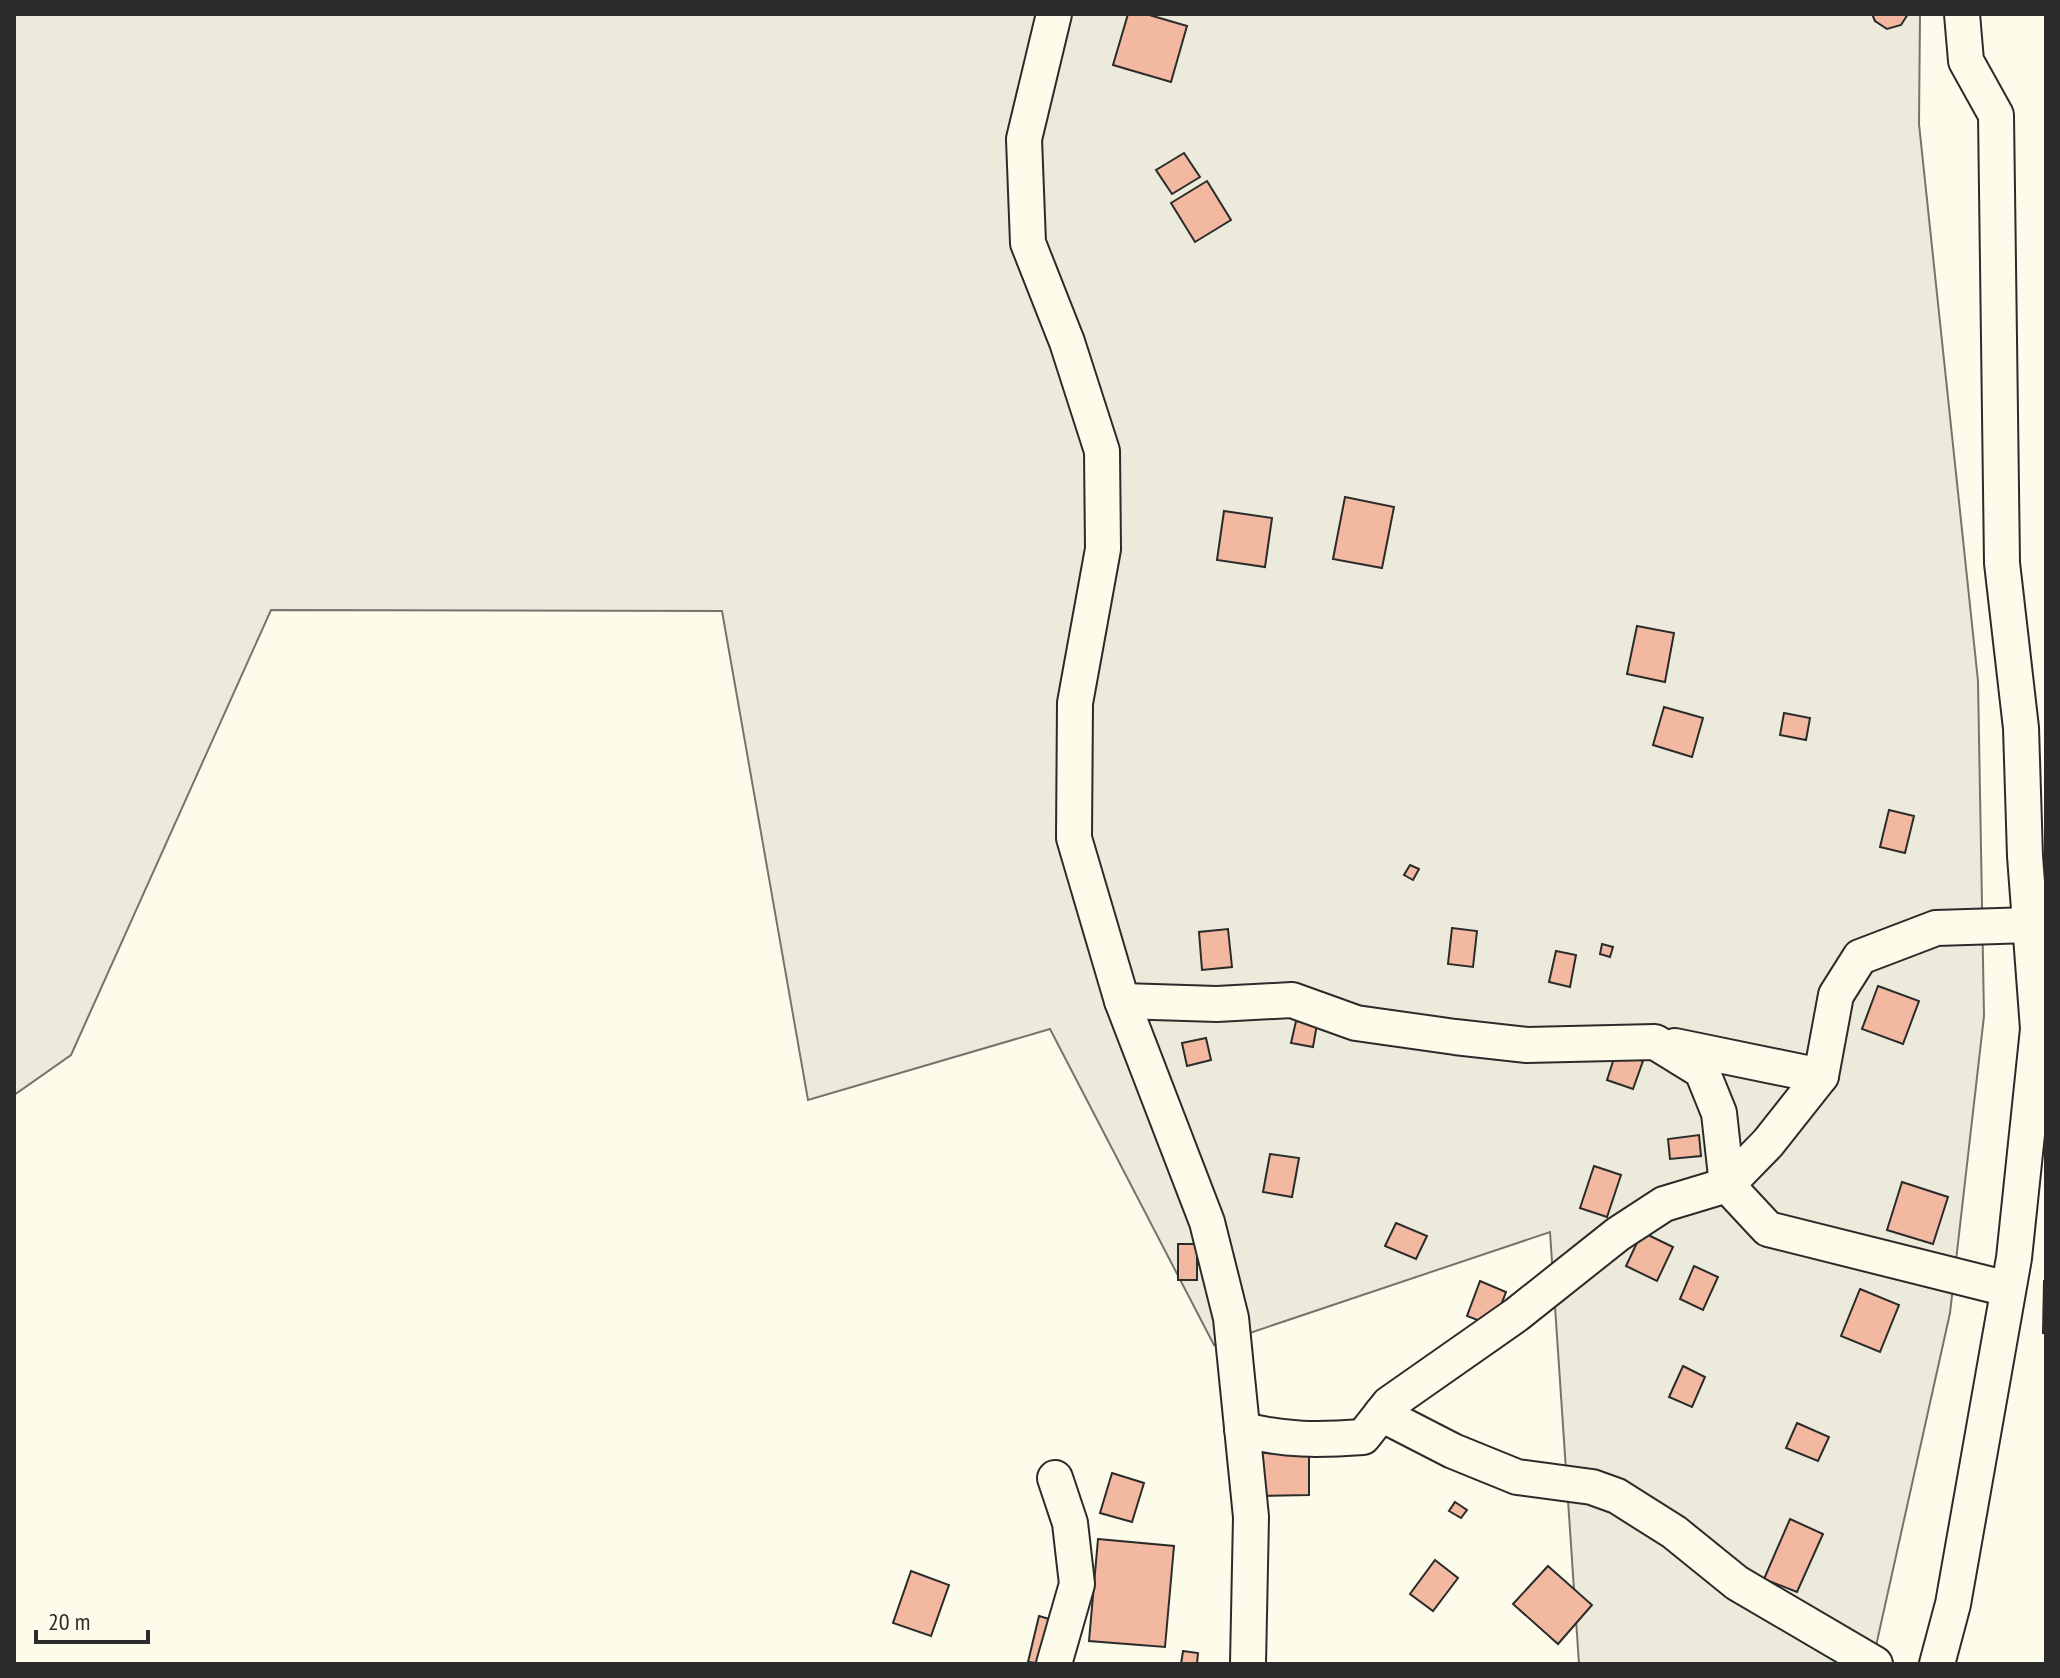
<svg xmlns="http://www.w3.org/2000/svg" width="2060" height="1678" font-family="'PT Sans Narrow',sans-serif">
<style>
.green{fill:#ecebdb;stroke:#74746e;stroke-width:2}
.building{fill:#f2b8a0;stroke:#2b2b2b;stroke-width:2}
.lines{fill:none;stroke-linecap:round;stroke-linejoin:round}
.minor-casing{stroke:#2b2b2b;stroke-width:38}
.minor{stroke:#fdfbea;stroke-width:34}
</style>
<rect width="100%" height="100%" fill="#fdfbea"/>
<!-- green -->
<polygon class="green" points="14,14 1920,14 1919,124 1978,681 1984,1016 1950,1313 1872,1664 1579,1664 1550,1232 1214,1345 1050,1029 808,1100 722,611 271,610 71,1055 14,1095"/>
<!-- building -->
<g class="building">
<polygon points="1128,14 1146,14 1187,26 1171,82 1113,65"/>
<polygon points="1872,14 1908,14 1901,25 1887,29 1875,21"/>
<polygon points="1184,153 1200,177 1172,194 1156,170"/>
<polygon points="1207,181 1231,220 1195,242 1171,203"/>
<polygon points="1345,497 1394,507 1382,568 1333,559"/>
<polygon points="1224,511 1272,518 1265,567 1217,560"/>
<polygon points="1637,626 1674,633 1665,682 1627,674"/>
<polygon points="1664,707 1703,718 1692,757 1653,745"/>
<polygon points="1784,713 1810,718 1806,740 1780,735"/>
<polygon points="1889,810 1914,816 1905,853 1880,847"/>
<polygon points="1410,865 1419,869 1413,880 1404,875"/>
<polygon points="1452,928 1477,931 1473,967 1448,964"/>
<polygon points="1228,929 1232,967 1202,970 1199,932"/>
<polygon points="1602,944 1613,947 1610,957 1600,954"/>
<polygon points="1556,951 1576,955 1570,987 1549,982"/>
<polygon points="1878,986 1919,1001 1903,1044 1862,1029"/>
<polygon points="1296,1021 1317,1024 1313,1047 1291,1043"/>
<polygon points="1206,1038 1211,1060 1187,1066 1182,1043"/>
<polygon points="1616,1052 1643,1061 1633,1089 1607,1080"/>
<polygon points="1699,1135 1701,1156 1670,1159 1668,1139"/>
<polygon points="1270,1154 1299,1158 1292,1197 1263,1192"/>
<polygon points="1594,1166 1621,1175 1607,1217 1580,1208"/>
<polygon points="1902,1182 1948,1197 1933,1244 1887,1230"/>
<polygon points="1396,1223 1427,1236 1416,1259 1385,1246"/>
<polygon points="1642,1232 1673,1247 1657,1281 1626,1266"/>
<rect x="1178" y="1244" width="19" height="36"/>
<polygon points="1694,1266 1718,1277 1703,1310 1680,1299"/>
<polygon points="1480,1281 1506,1292 1493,1326 1467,1316"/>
<polygon points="2044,1281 2046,1281 2046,1333 2043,1333"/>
<polygon points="1860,1289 1899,1305 1880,1352 1841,1336"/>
<polygon points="1683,1366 1705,1377 1692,1407 1669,1397"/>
<polygon points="1797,1423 1829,1437 1818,1461 1786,1448"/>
<polygon points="1309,1452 1309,1495 1261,1496 1261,1453"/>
<polygon points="1112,1473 1144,1483 1132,1522 1100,1513"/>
<polygon points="1455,1502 1467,1510 1461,1518 1449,1511"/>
<polygon points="1790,1519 1823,1534 1797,1592 1764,1579"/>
<polygon points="1098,1539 1174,1546 1165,1647 1089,1641"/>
<polygon points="1435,1560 1458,1578 1433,1611 1410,1594"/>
<polygon points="1548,1566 1592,1605 1558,1644 1513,1604"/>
<polygon points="911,1571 949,1585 931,1636 893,1623"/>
<polygon points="1039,1616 1056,1621 1045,1664 1028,1662"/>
<polygon points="1183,1651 1198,1653 1197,1664 1181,1664"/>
</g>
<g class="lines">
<!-- minor casing -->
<g class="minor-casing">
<g id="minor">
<polyline points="1054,14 1024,139 1028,243 1067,342 1102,451 1103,549 1075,703 1074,838 1122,1001 1207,1222 1231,1318 1251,1517 1248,1664"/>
<polyline points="1122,1001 1217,1004 1292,1000 1356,1023 1455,1037 1527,1045 1655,1042 1702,1071 1719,1113 1727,1185 1768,1229 2008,1289"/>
<polyline points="1675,1046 1821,1076"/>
<polyline points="1381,1414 1453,1451 1517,1477 1592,1487 1617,1496 1674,1532 1737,1583 1875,1664"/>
<path d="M1242,1429c41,12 79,11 121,8l26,-33 127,-89 102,-81 46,-30 63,-19 41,-42 53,-67 15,-81 24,-38 76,-29 94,-3"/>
<polyline points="1054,1664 1077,1584 1070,1523 1055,1478"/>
<polyline points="1937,1664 1953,1604 2014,1258 2038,1029 2025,856 2021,728 2002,563 1996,115 1966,61 1962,14"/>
</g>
</g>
<!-- minor -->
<use href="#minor" class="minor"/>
</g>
<!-- border -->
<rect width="2060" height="1678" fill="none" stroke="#2b2b2b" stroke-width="32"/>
<!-- scale -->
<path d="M36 1630v12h112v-12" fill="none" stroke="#2b2b2b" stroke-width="4"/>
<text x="48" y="1630" font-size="24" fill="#2b2b2b" stroke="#fdfbea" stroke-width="6" paint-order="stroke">20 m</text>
</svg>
